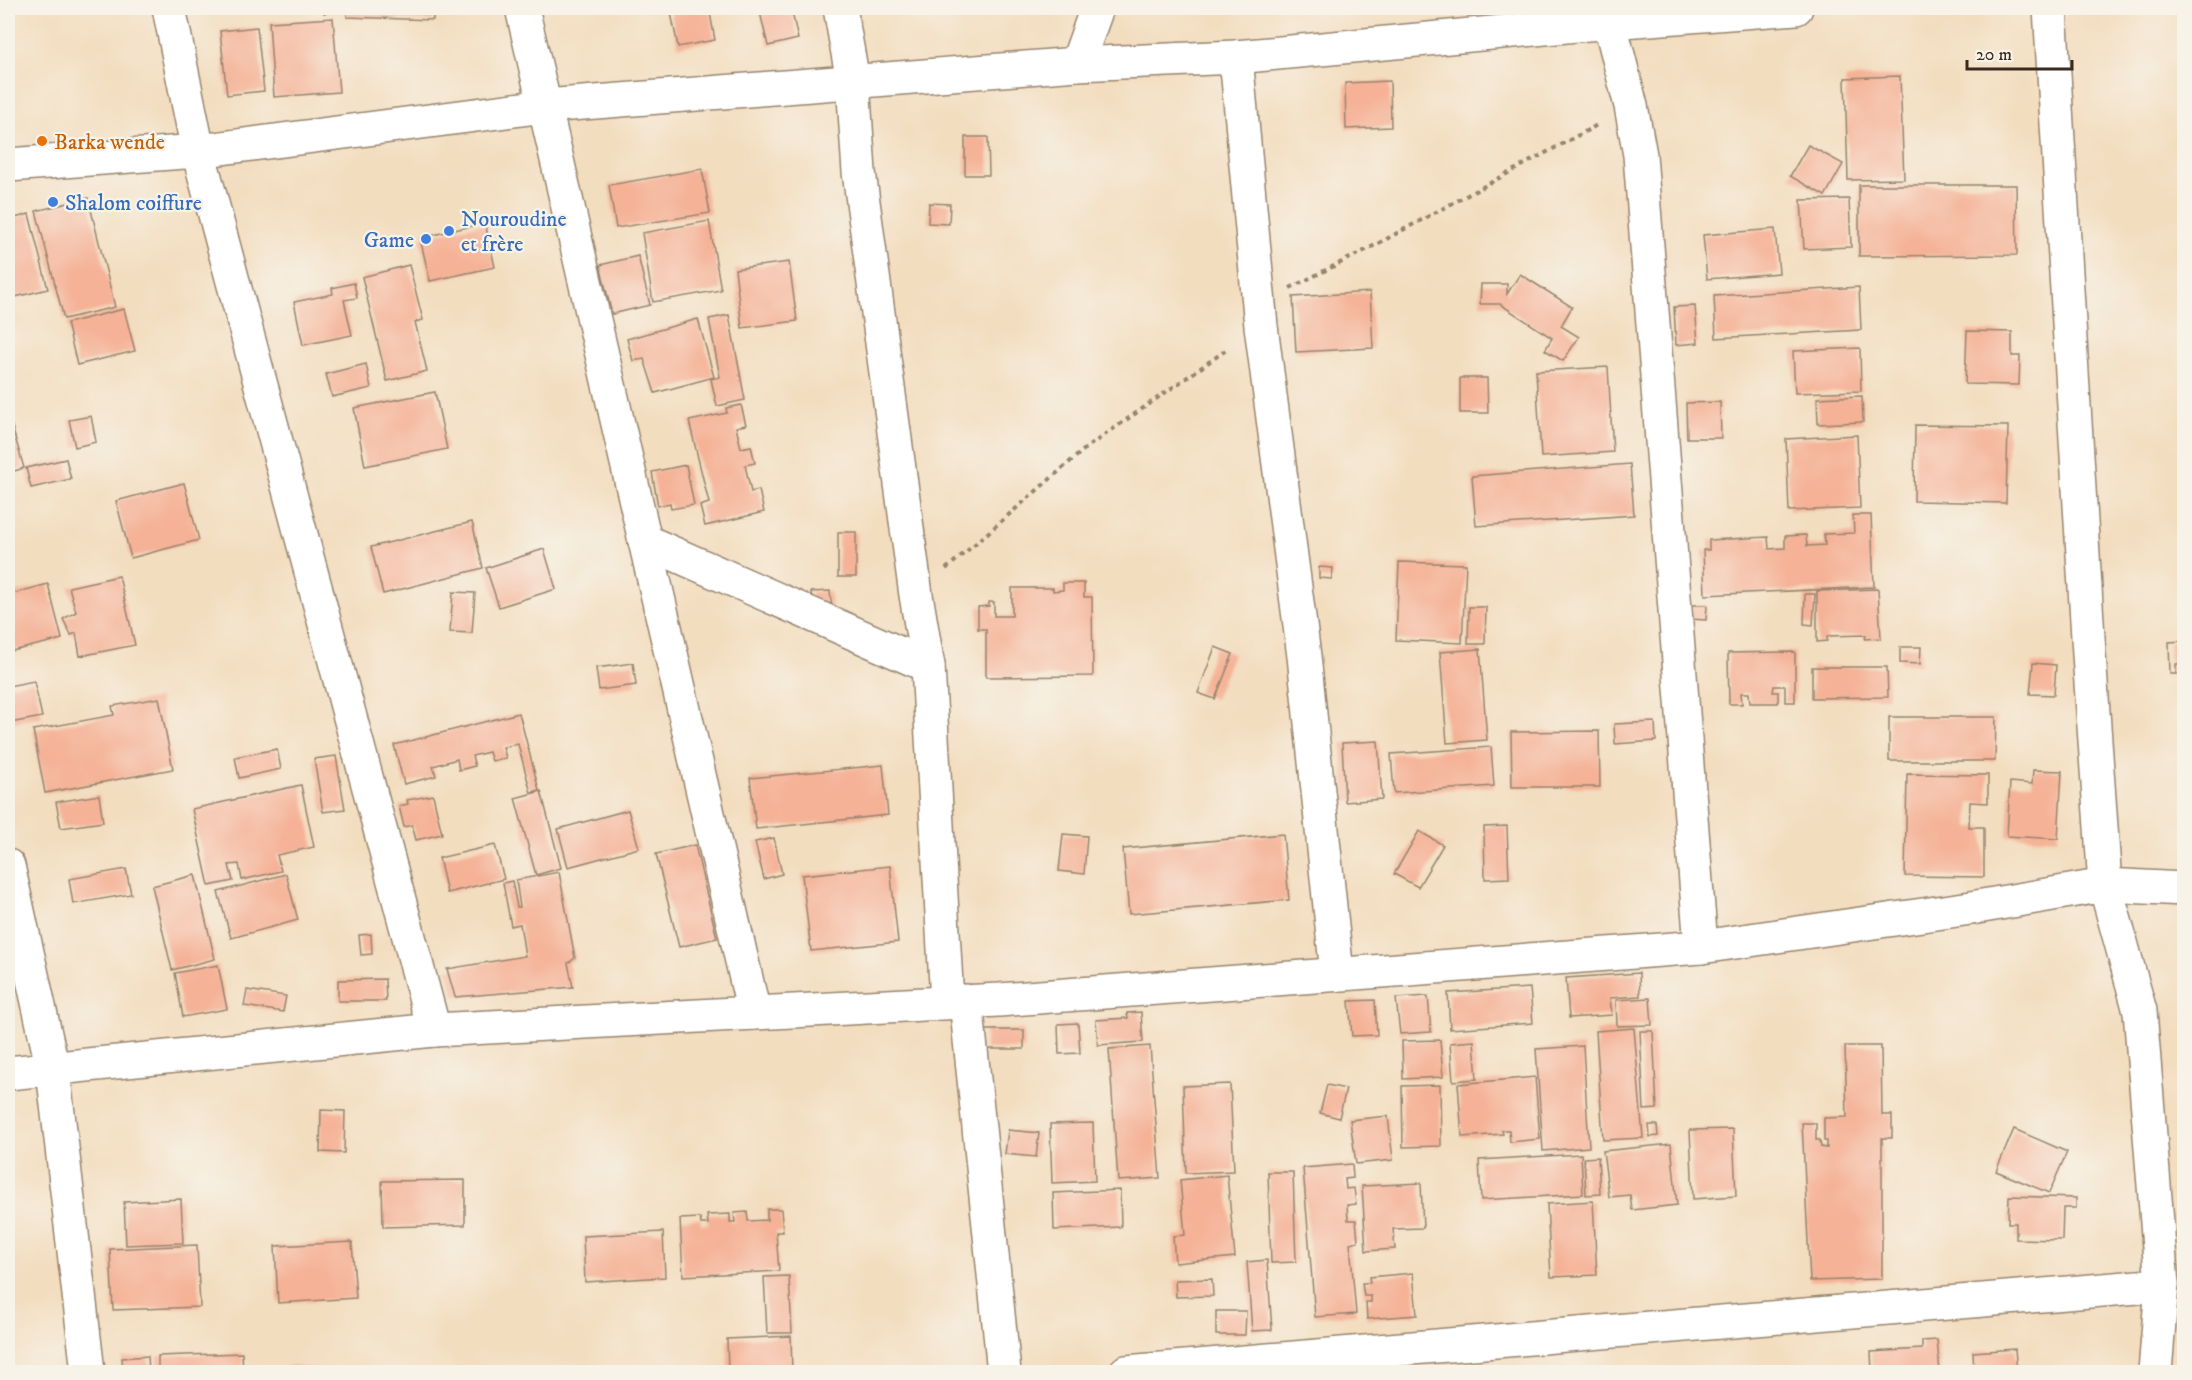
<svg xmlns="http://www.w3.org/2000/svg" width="2192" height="1380" font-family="'IM FELL DW Pica',serif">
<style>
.building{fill:#f5b297}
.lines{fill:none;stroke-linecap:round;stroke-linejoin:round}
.minor-casing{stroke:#97846e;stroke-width:36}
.path{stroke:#97846e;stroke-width:4;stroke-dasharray:4.5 4.5;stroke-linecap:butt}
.minor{stroke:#fff;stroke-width:33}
.food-dot{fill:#e8710a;stroke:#f7f3e8;stroke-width:2}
.shop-dot{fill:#3f7fe0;stroke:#f7f3e8;stroke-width:2}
.labels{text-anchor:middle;stroke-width:4.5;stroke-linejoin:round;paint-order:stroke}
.food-label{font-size:22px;fill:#c56008;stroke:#f7f3e8;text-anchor:start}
.shop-label{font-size:22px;fill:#366cbe;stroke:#f7f3e8;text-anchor:start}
</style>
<rect width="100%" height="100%" fill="#f7f3e8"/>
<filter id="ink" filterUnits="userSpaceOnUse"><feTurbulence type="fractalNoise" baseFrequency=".0167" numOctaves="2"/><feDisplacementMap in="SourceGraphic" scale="12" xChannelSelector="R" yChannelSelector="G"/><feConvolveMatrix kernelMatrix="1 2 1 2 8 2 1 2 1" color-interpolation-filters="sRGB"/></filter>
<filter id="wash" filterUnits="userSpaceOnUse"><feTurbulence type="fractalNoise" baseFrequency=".008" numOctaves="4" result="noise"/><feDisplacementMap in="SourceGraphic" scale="24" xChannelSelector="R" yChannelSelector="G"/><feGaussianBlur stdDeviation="1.35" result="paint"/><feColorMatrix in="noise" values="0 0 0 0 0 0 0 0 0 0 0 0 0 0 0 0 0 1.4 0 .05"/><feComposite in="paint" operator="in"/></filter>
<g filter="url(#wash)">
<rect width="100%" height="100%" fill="#f3ddbf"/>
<g id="blocks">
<!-- building -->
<g class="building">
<polygon points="324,8 340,8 341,10 324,13"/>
<polygon points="347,8 434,8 433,20 347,17"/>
<polygon points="670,8 709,8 715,40 678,47"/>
<polygon points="759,8 791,8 798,39 768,46"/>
<polygon points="333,18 339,92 274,97 269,22"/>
<polygon points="257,27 264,91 227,95 220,31"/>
<polygon points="1900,76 1904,179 1848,180 1845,78"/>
<polygon points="1390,81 1391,127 1346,129 1345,83"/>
<polygon points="965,137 988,137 989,175 965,175"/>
<polygon points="1808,145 1843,164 1825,196 1790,176"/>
<polygon points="702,169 710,213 616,228 609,185"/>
<polygon points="1859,185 2016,185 2017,255 1859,256"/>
<polygon points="88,198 115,307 64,319 36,211"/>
<polygon points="1849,199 1851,247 1804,249 1801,200"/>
<polygon points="929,203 950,204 949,224 928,223"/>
<polygon points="29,214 48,289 11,298 8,284 8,220"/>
<polygon points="709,221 721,290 653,302 642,233"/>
<polygon points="485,223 495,267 430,281 420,238"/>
<polygon points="1775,229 1779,273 1707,279 1703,235"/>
<polygon points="638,256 650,305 612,314 600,265"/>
<polygon points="789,262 797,321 742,328 735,269"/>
<polygon points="409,265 423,320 415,322 427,371 387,381 362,277"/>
<polygon points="1520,274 1572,307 1561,326 1579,337 1563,361 1545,350 1552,338 1500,304 1480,304 1481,284 1507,284 1507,294"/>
<polygon points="354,283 357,298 344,300 352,335 303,345 294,302 333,294 332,288"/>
<polygon points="1859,287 1861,330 1716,338 1714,296"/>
<polygon points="1370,292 1373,348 1296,352 1293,297"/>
<polygon points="1695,306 1698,343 1676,345 1674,307"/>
<polygon points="124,309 135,351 77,365 67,323"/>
<polygon points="729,315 745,400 717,406 711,379 720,377 709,319"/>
<polygon points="698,319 714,377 655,393 644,359 633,361 627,339"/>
<polygon points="1967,331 2012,332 2012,356 2020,356 2019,385 1965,384"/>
<polygon points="1860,348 1861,391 1795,393 1793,351"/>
<polygon points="366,364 371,388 332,397 326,374"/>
<polygon points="1608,367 1613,452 1541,457 1536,371"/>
<polygon points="1460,378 1487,378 1488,413 1460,413"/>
<polygon points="435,392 447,449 365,466 354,408"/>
<polygon points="1862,396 1863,422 1818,424 1817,398"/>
<polygon points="1720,402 1721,438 1687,438 1686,403"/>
<polygon points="741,405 746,425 736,427 741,448 751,446 755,463 745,465 751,492 759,490 764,512 705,526 700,506 709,503 689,421 727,413 726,408"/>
<polygon points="8,413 24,468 8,473"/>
<polygon points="91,416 96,442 75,447 69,420"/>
<polygon points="1915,425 2008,426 2006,503 1914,501"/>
<polygon points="1857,435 1860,508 1789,511 1786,439"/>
<polygon points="66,459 71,479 31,488 26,468"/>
<polygon points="1630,464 1634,515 1476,526 1472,476"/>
<polygon points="686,465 694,505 671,509 670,503 658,506 652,472"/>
<polygon points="184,483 199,540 131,558 116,501"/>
<polygon points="1853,515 1871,515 1874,587 1705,595 1703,550 1709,550 1709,540 1768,537 1769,549 1785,548 1785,536 1806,535 1807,546 1825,545 1824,534 1854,533"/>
<polygon points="472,522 483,568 383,594 371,547"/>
<rect x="838" y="532" width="18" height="45"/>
<polygon points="544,549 556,589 499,607 486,568"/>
<polygon points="1399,562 1466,564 1462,643 1396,640"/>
<polygon points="1319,567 1333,568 1332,579 1319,578"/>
<polygon points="119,576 135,645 80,656 76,633 71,635 63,619 76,612 69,587"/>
<polygon points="1063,583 1084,583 1084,597 1092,597 1093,676 986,677 986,629 978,629 978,607 989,606 989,602 994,602 994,616 1012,616 1012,588 1053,588 1053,591 1063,590"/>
<polygon points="48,584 62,639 8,652 8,595"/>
<polygon points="1878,589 1881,638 1865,639 1866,635 1827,636 1827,641 1817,642 1817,591"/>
<polygon points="830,591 832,609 812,610 811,592"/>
<polygon points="453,592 475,593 472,633 450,632"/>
<polygon points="1805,594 1815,594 1813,625 1804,624"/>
<polygon points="1691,605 1707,605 1706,620 1690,619"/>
<polygon points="1469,607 1486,607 1485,644 1468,644"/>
<polygon points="2184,641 2184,664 2176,664 2176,674 2170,674 2169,642"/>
<polygon points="1215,647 1233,654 1215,699 1198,693"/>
<polygon points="1900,647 1921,647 1920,664 1900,663"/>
<polygon points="1480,649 1487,740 1447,743 1440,652"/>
<polygon points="1795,652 1795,702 1785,702 1785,686 1774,686 1773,692 1778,692 1778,703 1750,703 1749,693 1741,693 1742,704 1729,704 1728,653"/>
<polygon points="633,663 636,685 599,690 596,668"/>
<polygon points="2033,663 2056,665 2054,695 2030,694"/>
<polygon points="1812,667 1887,667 1888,697 1812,698"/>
<polygon points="34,681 42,717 10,723 8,708 8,686"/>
<polygon points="159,698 173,769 45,793 33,730 114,715 112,706"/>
<polygon points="519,713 539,790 531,793 518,744 503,747 506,758 492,761 489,752 472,756 475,766 459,770 457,759 433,766 436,776 404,784 394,745"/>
<polygon points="1889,717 1996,717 1995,761 1889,761"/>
<polygon points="1655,722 1656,741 1615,744 1614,724"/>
<polygon points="1599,731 1600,787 1512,787 1511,732"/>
<polygon points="1378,741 1382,799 1345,802 1342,743"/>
<polygon points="1491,747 1494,786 1394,793 1391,754"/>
<polygon points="277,749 281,769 239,778 235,757"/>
<polygon points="336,756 345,809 323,812 314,759"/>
<polygon points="883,765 888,815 756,829 750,778"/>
<polygon points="2033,770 2062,771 2058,839 2007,836 2010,782 2032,784"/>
<polygon points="1907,774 1988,775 1988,803 1970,802 1969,827 1984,827 1984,877 1905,876"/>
<polygon points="301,785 314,847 277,855 281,871 242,880 239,864 229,865 233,881 209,886 192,809"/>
<polygon points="541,791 561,868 536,875 515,798"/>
<polygon points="99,795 103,822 61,828 56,802"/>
<polygon points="433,795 442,834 416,840 412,825 404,827 399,806 408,804 407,800"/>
<polygon points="628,810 639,848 568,867 558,829"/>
<polygon points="1507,826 1509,878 1485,879 1484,827"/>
<polygon points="1419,831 1443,845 1418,887 1394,874"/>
<polygon points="1063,834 1087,836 1084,874 1059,871"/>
<polygon points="1283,834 1289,900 1129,914 1123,849"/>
<polygon points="774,838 782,874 764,879 755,842"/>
<polygon points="495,845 504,879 447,893 439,858"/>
<polygon points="695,845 717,938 679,947 656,854"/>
<polygon points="890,866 898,942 811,951 802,875"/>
<polygon points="126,869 131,894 73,904 69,879"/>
<polygon points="559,872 575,958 568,963 573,987 455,997 447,969 525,956 520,924 511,926 503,883 512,881 517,907 520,907 516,880"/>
<polygon points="286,874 298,920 231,938 218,892"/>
<polygon points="195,875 215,959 172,970 152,886"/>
<polygon points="371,934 372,954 361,955 359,935"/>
<polygon points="218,965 227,1009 183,1017 175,973"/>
<polygon points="1639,973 1640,996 1610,998 1612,1015 1569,1018 1566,978"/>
<polygon points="385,979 386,1001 338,1001 338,980"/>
<polygon points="1530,988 1533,1023 1450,1029 1448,993"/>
<polygon points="247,990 286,996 283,1012 244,1006"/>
<polygon points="1428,996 1431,1032 1400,1034 1396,998"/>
<polygon points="1650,998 1652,1025 1617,1026 1616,1000"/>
<polygon points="1375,1000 1377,1035 1352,1036 1349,1001"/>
<polygon points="1141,1012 1143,1042 1098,1045 1096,1020 1128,1018 1127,1013"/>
<polygon points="1078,1023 1080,1053 1059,1054 1058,1024"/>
<polygon points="1634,1028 1643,1138 1603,1140 1596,1031"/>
<rect x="985" y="1030" width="39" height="19"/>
<polygon points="1640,1031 1653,1031 1657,1109 1644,1110"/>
<polygon points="1440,1040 1443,1077 1403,1079 1402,1041"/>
<polygon points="1474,1041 1477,1079 1453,1081 1450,1043"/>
<polygon points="1150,1046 1160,1178 1118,1181 1109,1049"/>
<polygon points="1583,1046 1589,1147 1543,1151 1536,1049"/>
<polygon points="1845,1046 1881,1046 1882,1115 1892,1115 1892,1138 1882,1138 1882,1279 1810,1281 1802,1123 1816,1123 1816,1140 1820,1140 1821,1147 1827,1148 1827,1141 1824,1141 1824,1118 1847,1117"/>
<polygon points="1535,1077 1540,1139 1510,1142 1509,1130 1502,1130 1503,1134 1462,1137 1458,1084"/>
<polygon points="1230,1084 1234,1171 1186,1173 1183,1086"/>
<polygon points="1327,1085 1346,1089 1339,1118 1320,1113"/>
<polygon points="1440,1085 1441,1146 1403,1147 1402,1086"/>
<polygon points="321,1110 345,1111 344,1153 320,1152"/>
<polygon points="1388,1116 1393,1160 1356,1164 1350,1120"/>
<polygon points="1093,1123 1095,1181 1052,1183 1050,1124"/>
<polygon points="1649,1125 1657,1125 1658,1136 1650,1137"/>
<polygon points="1733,1129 1736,1196 1693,1199 1690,1130"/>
<polygon points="2014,1129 2067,1152 2049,1193 1996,1171"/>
<polygon points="1008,1130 1039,1133 1036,1157 1005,1154"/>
<polygon points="1671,1144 1677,1205 1632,1210 1630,1195 1609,1197 1603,1151"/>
<polygon points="1581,1154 1583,1194 1481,1200 1479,1160"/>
<polygon points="1598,1157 1600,1194 1586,1195 1584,1158"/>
<polygon points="1352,1164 1353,1178 1345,1179 1346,1189 1354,1188 1356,1204 1347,1205 1348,1220 1356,1220 1358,1241 1350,1243 1356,1314 1315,1317 1303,1168"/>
<polygon points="1268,1172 1293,1172 1296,1262 1271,1263"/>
<polygon points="1227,1175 1235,1257 1175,1263 1173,1236 1185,1235 1180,1180"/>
<polygon points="465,1180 465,1225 383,1227 382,1181"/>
<polygon points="1421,1183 1423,1228 1393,1229 1395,1249 1366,1251 1362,1186"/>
<polygon points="1120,1190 1121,1227 1054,1230 1053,1193"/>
<polygon points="2009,1196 2076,1198 2076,1208 2063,1208 2062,1240 2016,1239 2016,1223 2008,1223"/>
<polygon points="181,1199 183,1243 126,1245 124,1202"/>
<polygon points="1593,1201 1597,1275 1551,1277 1547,1204"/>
<polygon points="767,1209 781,1209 783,1232 776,1232 779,1271 683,1276 680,1219 700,1218 701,1224 708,1224 707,1215 730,1214 730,1222 735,1222 734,1213 747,1212 748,1221 767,1220"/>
<polygon points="663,1232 665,1277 585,1282 583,1236"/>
<polygon points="352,1242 356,1298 278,1303 275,1246"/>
<polygon points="197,1245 200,1307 113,1310 110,1249"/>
<polygon points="1267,1260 1272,1330 1252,1331 1247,1262"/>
<polygon points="1413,1273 1417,1315 1367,1319 1366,1302 1371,1302 1371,1296 1364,1296 1362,1283 1370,1283 1369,1277"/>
<polygon points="789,1276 792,1333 767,1333 764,1277"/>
<polygon points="1212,1279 1213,1296 1176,1297 1175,1280"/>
<polygon points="1216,1311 1246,1311 1245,1335 1216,1335"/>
<polygon points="791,1336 792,1372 728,1372 727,1339"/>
<polygon points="1937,1340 1940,1372 1872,1372 1871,1352 1922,1349 1922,1341"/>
<polygon points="2015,1349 2017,1372 1974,1372 1973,1352"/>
<polygon points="242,1353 243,1372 158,1372 158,1356"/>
<polygon points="148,1356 149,1372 123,1372 122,1358"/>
<polygon points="291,1365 313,1369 313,1372 289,1372"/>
</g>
</g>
</g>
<g filter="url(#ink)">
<use href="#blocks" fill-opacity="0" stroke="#97846e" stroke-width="1.5"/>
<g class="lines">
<!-- minor casing -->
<g class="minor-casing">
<g id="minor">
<polyline points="169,8 198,151 434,1030"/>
<polyline points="522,8 754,1013"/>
<polyline points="840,8 853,81 859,172 916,595 928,666 947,1002"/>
<polyline points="1606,8 1631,106 1640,155 1701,947"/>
<polyline points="2050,8 2089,654 2105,885 2140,1011 2162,1285 2155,1372"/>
<polyline points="1236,57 1261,326 1304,656 1337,974"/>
<polyline points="1077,64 1097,8"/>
<polyline points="8,165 198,151 545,106 1077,64 1236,57 1609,22 1796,8"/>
<polyline points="645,541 928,666"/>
<polyline points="8,866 53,1070 88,1372"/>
<polyline points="966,1001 1004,1372"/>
<polyline points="8,1073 434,1030 999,1000 1701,947 1971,908 2105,885 2184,889"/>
<polyline points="1126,1372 2162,1285"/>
</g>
</g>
<!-- path -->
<g class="path">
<polyline points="1290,288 1366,250 1599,124"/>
<polyline points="946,569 1086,448 1229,348"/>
<polyline points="2175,1022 2184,1024"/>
</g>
<!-- minor -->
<use href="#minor" class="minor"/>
</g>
</g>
<!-- markers -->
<circle class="food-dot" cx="42" cy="141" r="6"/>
<g class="shop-dot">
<circle cx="53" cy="202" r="6"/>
<circle cx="449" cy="231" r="6"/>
<circle cx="426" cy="239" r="6"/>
</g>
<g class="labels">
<!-- food labels -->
<g class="food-label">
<text x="54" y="149">Barka wende</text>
</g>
<!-- shop labels -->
<g class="shop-label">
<text x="65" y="210">Shalom coiffure</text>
<text x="461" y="226">Nouroudine<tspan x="461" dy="25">et frère</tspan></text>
<text x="414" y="247" text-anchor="end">Game</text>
</g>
</g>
<!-- margin -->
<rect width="2192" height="1380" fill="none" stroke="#f7f3e8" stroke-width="30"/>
<!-- scale -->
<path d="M1967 60v9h105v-9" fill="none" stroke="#3b2a1e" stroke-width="3"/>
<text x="1976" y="60" font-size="18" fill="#3b2a1e" stroke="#f7f3e8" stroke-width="4.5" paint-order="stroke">20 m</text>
</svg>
